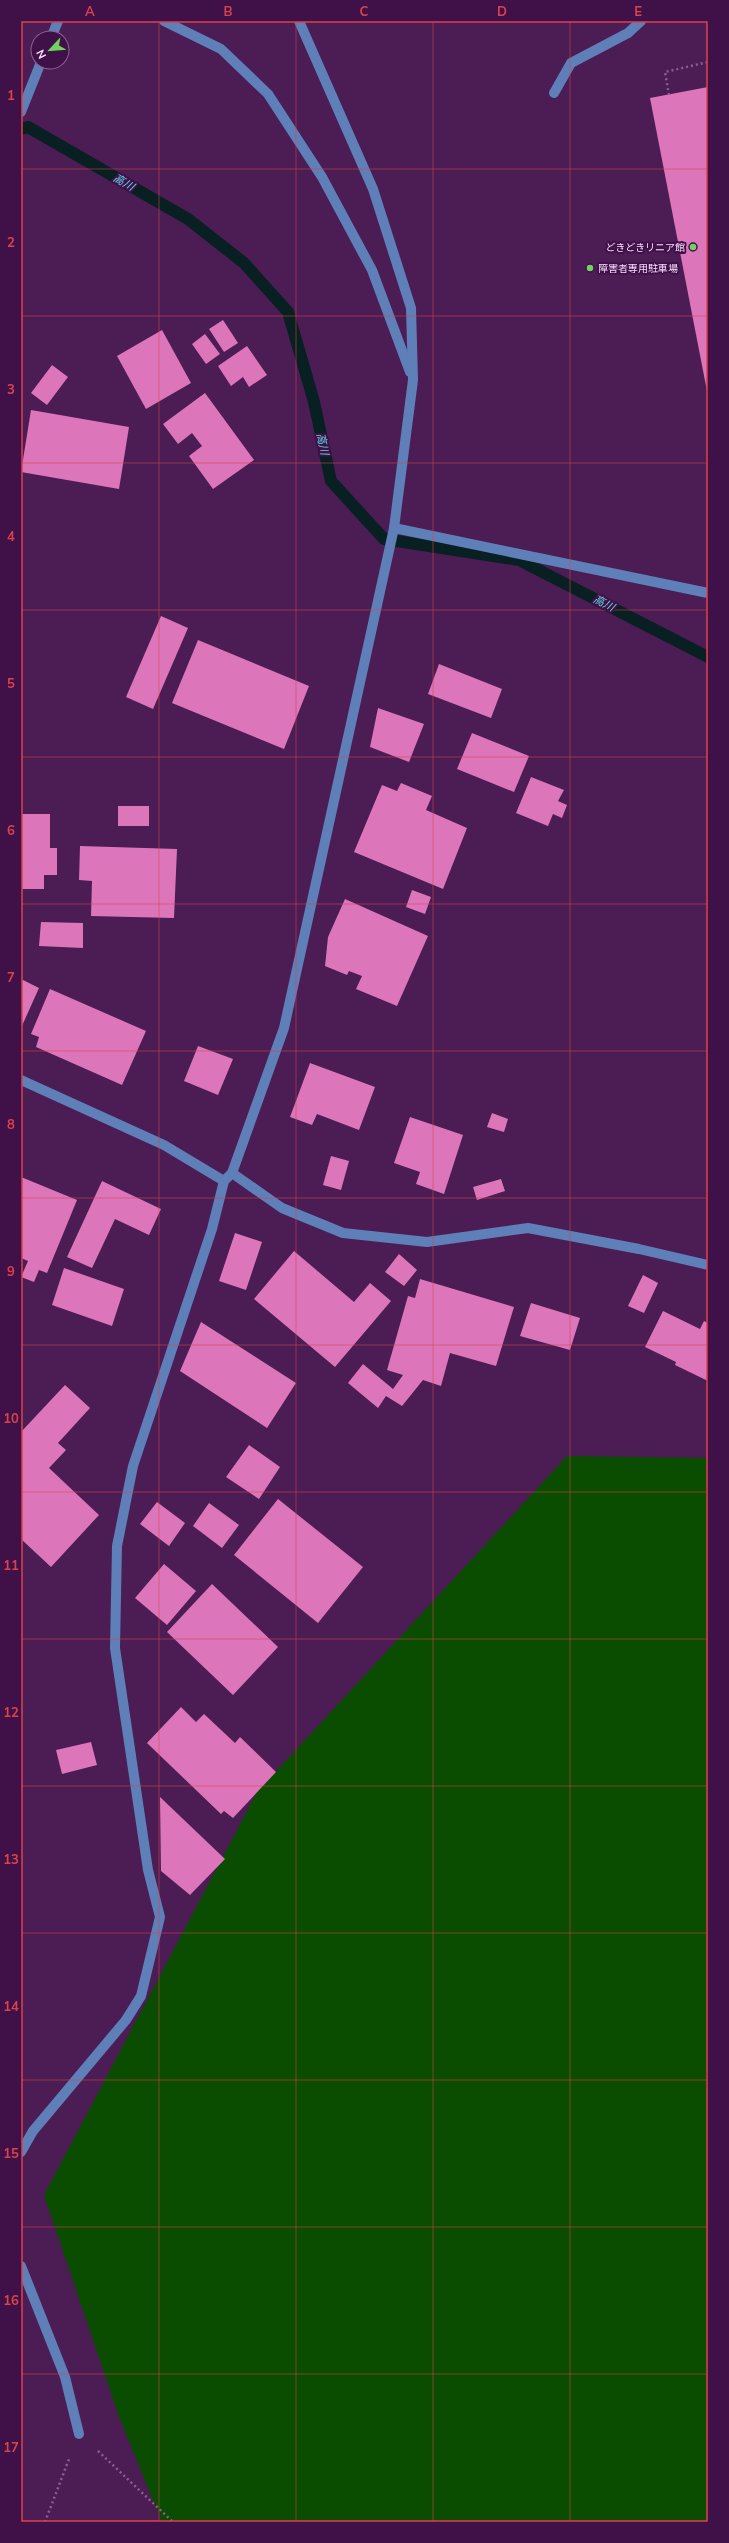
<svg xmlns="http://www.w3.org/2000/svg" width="729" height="2543" font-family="Mulish,'Noto Sans JP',sans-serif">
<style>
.green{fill:#0b4d00}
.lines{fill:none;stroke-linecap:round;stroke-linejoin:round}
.stream{stroke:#082022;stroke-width:12}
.building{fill:#dd75bb}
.path{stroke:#88608f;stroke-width:2.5;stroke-dasharray:2 3;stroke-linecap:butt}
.minor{stroke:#5e7fb8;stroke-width:10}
.grid{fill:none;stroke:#db4348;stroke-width:1;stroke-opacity:0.55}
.poi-dot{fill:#70d35f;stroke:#401149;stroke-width:1.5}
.labels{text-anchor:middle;stroke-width:4;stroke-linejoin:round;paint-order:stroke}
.poi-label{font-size:10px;fill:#f9ddfe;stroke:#401149;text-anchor:end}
.water-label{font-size:11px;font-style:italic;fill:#5fdae2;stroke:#401149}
.neatline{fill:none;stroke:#db4348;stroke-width:1.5}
.grid-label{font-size:13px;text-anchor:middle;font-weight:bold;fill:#db4348}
</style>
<rect width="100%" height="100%" fill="#4b1d54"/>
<!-- green -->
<polygon class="green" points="567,1456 708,1458 708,2522 162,2522 119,2417 44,2195 257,1792"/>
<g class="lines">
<!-- stream -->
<polyline class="stream" points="21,129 28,127 188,219 244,263 288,312 314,402 331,481 384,539 519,560 708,657"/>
</g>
<!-- building -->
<g class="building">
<polygon points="708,87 708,391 707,391 650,98"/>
<polygon points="223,320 238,343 224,352 209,329"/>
<polygon points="162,330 191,383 146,409 117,356"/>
<polygon points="205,334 220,354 206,364 192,344"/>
<polygon points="247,346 267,375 249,387 243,377 231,386 218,366"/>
<polygon points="52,365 68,377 47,405 31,393"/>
<polygon points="205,393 254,460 213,489 189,456 202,446 192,433 178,444 163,424"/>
<polygon points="31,410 129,427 119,489 21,472"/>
<polygon points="161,616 188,628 153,709 126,697"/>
<polygon points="198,640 309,686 284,749 172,703"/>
<polygon points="439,664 502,689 491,718 428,694"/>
<polygon points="378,708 424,724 409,762 370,747"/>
<polygon points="472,733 529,756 514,792 457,769"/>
<polygon points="531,777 564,790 558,801 567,805 562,818 553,814 548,826 516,813"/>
<polygon points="401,783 432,796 426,810 467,828 443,889 354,852 382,785 397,791"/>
<rect x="118" y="806" width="31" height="20"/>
<polygon points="21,814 50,814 50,848 57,848 57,875 44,875 44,889 21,889"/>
<polygon points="80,846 177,849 174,918 91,916 92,881 79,880"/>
<polygon points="412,890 431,897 425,914 406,907"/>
<polygon points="345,899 428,936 397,1006 356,989 362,976 349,971 347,975 325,966 328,937"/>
<polygon points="41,922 83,923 83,948 39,946"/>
<polygon points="21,979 39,988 21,1028"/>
<polygon points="50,989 146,1031 122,1085 36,1047 39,1037 31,1034"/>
<polygon points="198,1046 233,1059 218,1095 184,1081"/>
<polygon points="310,1063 375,1087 359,1130 317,1114 312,1125 290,1117"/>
<polygon points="492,1113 508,1119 504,1132 487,1127"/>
<polygon points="410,1117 463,1135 444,1194 416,1184 420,1172 394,1163"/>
<polygon points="331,1156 349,1161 341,1190 323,1185"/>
<polygon points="21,1177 77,1200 47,1273 39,1270 34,1282 21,1277 28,1261 21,1258"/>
<polygon points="501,1179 505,1191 477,1200 473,1187"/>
<polygon points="102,1181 161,1209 149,1235 115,1219 92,1268 67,1257"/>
<polygon points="235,1233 262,1242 246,1290 219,1281"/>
<polygon points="294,1251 354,1302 370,1283 391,1301 335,1367 254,1299"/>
<polygon points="399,1254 417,1270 404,1286 385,1272"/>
<polygon points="64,1268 124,1289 112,1326 52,1305"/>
<polygon points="643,1275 658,1283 644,1313 628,1306"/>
<polygon points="420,1279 514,1307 496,1366 450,1353 441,1386 423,1380 402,1406 386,1396 378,1408 348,1383 363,1364 393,1389 403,1375 387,1370 408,1296 415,1298"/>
<polygon points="531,1303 580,1318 570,1350 520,1336"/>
<polygon points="663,1311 700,1329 704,1321 708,1323 708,1381 675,1365 676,1362 645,1347"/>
<polygon points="201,1322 296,1383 267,1428 180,1371"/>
<polygon points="65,1385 90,1408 58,1443 66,1450 49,1468 99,1515 51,1567 21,1539 21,1432"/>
<polygon points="249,1445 280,1467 259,1499 226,1477"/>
<polygon points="278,1499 363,1567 318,1623 234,1555"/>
<polygon points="157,1502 185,1523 169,1546 140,1524"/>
<polygon points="209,1503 239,1525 222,1548 193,1526"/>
<polygon points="164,1564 196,1591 167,1625 135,1598"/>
<polygon points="212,1584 278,1647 233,1695 167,1632"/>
<polygon points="181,1707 196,1722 204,1714 235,1743 240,1737 276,1772 233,1818 224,1811 221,1814 147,1743"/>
<polygon points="91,1742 97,1765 62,1774 56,1750"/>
<polygon points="160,1797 225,1859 190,1895 161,1871"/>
</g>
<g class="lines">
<!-- path -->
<g class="path">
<polyline points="669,95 665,72 708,62"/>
<polyline points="98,2451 173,2522"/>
<polyline points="45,2522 69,2459"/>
</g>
<!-- minor -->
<g class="minor">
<polyline points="164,21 221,49 268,94 322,177 372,270 410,372"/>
<polyline points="51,38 58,21"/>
<polyline points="554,93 571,63 628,33 641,21"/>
<polyline points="21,112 41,62"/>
<polyline points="394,528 708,593"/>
<polyline points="21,1080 164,1145 224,1181"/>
<polyline points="232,1173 282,1208 343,1233 427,1242 528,1228 639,1249 708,1265"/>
<polyline points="21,2152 33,2131 126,2020 141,1996 160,1917 148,1870 115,1648 117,1546 133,1466 212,1229 224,1181 232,1173 284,1028 394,528 413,380 411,308 373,189 299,21"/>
<polyline points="21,2266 65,2377 79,2434"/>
</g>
</g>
<!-- grid -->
<path class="grid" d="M159,21v2501M296,21v2501M433,21v2501M570,21v2501M21,169h687M21,316h687M21,463h687M21,610h687M21,757h687M21,904h687M21,1051h687M21,1198h687M21,1345h687M21,1492h687M21,1639h687M21,1786h687M21,1933h687M21,2080h687M21,2227h687M21,2374h687"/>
<!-- markers -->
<g class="poi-dot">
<circle cx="693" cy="247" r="4"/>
<circle cx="590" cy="268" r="4"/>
</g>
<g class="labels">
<!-- poi labels -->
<g class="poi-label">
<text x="685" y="251">どきどきリニア館</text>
<text x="598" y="272" text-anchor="start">障害者専用駐車場</text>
</g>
<!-- water labels -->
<g class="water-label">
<text transform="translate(124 182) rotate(30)" y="4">高川</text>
<text transform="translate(323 444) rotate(78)" y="4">高川</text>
<text transform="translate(604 603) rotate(27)" y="4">高川</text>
</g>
</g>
<!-- border -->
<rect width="729" height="2543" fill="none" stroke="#401149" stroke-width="44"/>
<!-- north arrow -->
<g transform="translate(50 50) rotate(244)"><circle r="19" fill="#401149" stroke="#8a6391"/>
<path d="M0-3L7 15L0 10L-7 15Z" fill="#70d35f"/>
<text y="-6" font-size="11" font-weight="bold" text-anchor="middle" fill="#f9ddfe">N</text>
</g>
<rect x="22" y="22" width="685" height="2499" class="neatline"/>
<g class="grid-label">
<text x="90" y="16">A</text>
<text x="228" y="16">B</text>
<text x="364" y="16">C</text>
<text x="502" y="16">D</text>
<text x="638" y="16">E</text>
<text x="11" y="100">1</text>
<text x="11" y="247">2</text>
<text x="11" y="394">3</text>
<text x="11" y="541">4</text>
<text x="11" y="688">5</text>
<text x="11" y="835">6</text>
<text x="11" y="982">7</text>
<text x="11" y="1129">8</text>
<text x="11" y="1276">9</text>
<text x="11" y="1423">10</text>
<text x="11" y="1570">11</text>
<text x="11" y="1717">12</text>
<text x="11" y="1864">13</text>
<text x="11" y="2011">14</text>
<text x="11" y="2158">15</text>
<text x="11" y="2305">16</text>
<text x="11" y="2452">17</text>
</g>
</svg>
